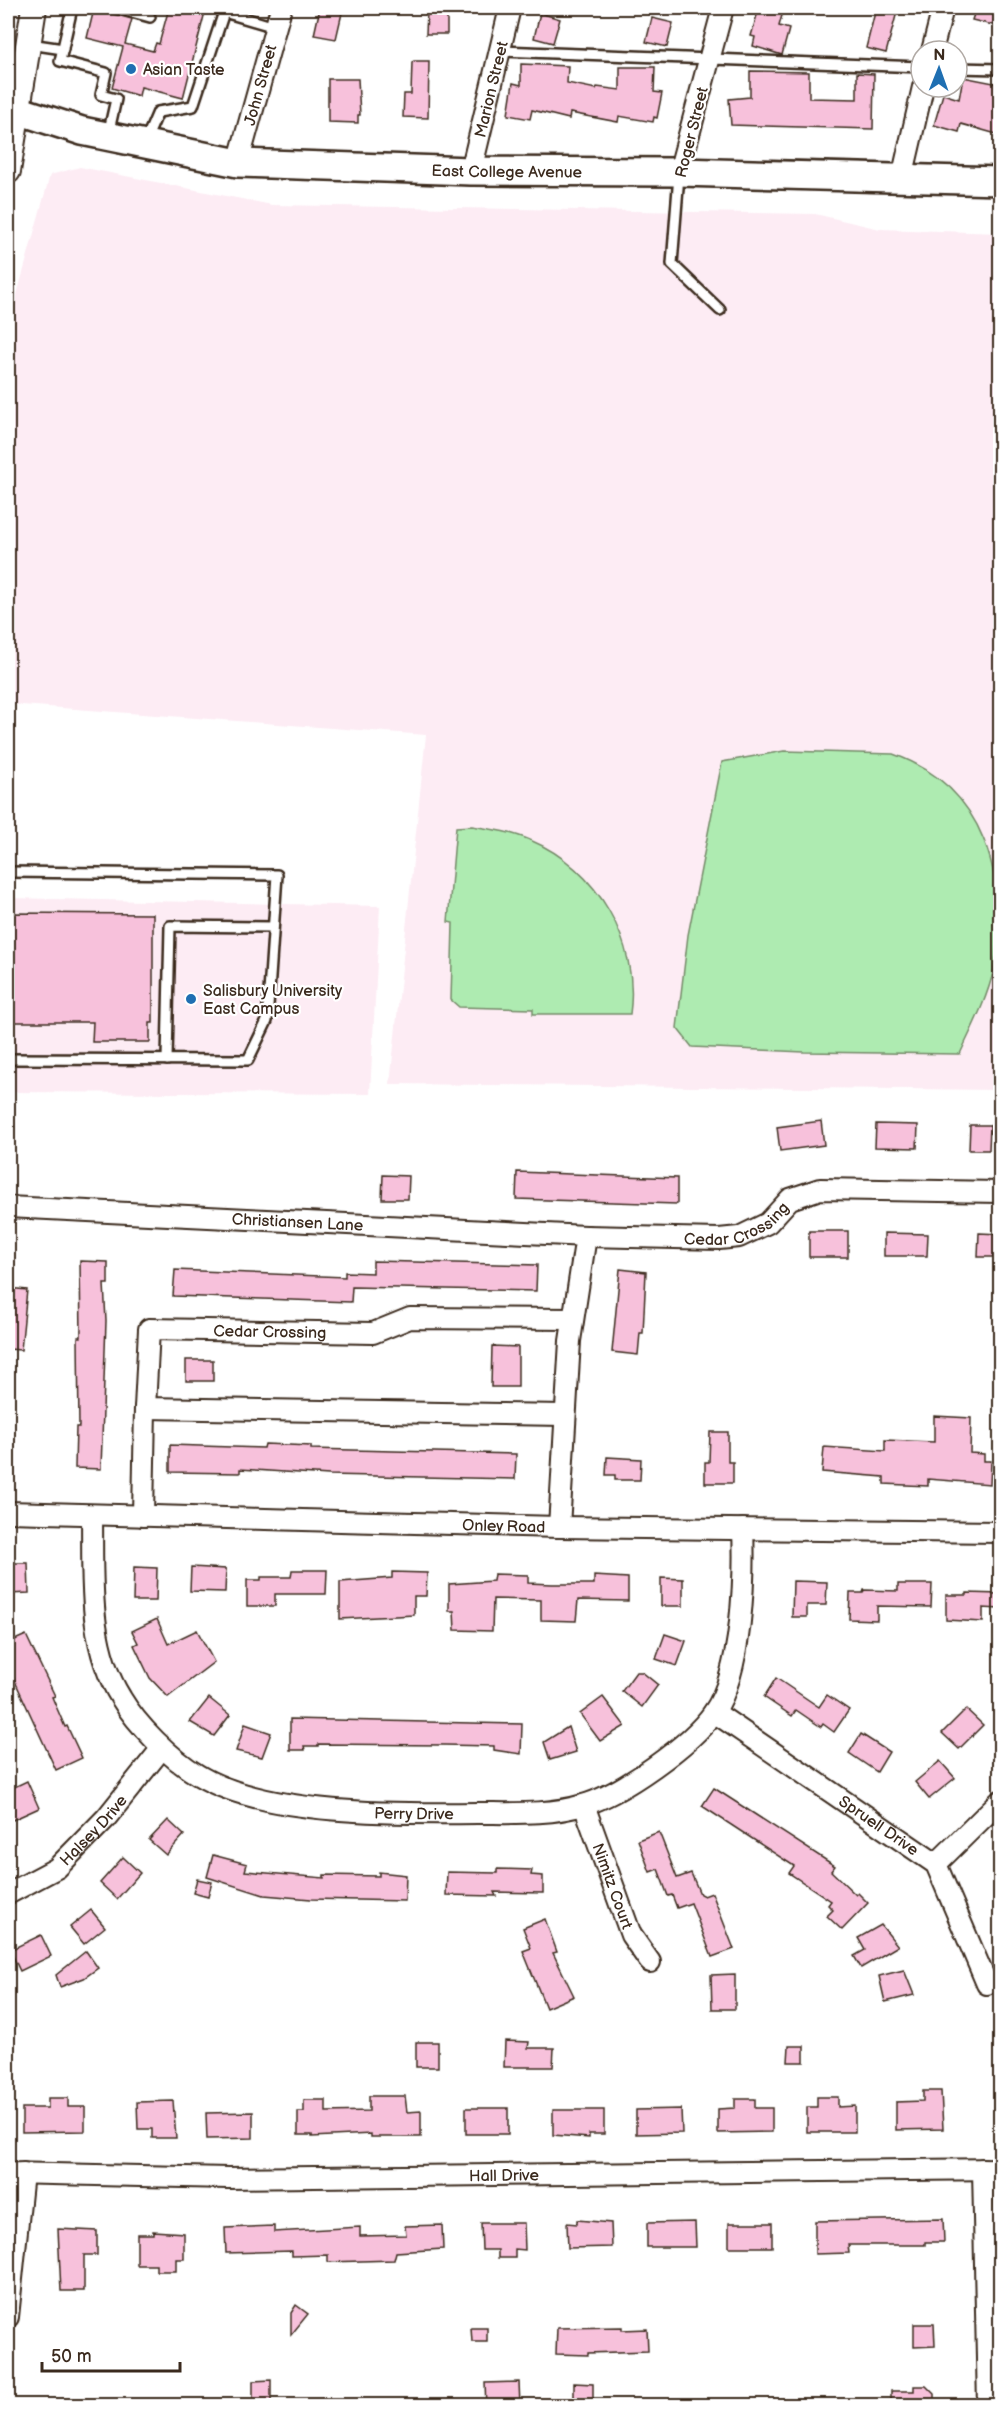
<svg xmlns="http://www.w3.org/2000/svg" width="1008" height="2413" font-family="'Balsamiq Sans',sans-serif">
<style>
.built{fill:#fdecf4}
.green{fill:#aeebb1;stroke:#748a68;stroke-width:1.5}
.building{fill:#f7c1db;stroke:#3b2a1e;stroke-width:1.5}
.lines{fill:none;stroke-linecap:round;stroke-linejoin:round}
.service-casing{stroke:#3b2a1e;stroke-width:14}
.minor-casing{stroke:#3b2a1e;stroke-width:24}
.tertiary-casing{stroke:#3b2a1e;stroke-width:28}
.secondary-casing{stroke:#3b2a1e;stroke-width:32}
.service{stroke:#fff;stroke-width:9}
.minor{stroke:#fff;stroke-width:20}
.tertiary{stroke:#fff;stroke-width:24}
.secondary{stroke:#fff;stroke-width:27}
.poi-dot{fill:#1f6fb2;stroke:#fff;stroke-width:2}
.labels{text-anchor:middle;stroke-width:4.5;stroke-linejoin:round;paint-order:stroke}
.poi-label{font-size:16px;fill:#3b2a1e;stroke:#fff;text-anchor:start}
.street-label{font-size:16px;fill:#3b2a1e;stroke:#fff}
</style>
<rect width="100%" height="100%" fill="#fff"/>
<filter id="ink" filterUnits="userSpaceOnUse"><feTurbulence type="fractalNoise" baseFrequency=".0167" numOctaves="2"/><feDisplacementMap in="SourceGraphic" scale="12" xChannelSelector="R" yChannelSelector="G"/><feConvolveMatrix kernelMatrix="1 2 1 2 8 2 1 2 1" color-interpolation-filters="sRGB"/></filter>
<g filter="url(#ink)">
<!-- built -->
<g class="built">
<polygon points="80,167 272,205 815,214 880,229 1000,233 1000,1090 390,1084 426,735 8,704 8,327 50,175"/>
<polygon points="8,898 380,906 370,1094 8,1092"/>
</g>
<!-- green -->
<g class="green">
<path d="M784,751l109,3c93,33 115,123 101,215 -7,30 -21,57 -34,85l-156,-2 -112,-5 -15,-19 11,-93 34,-173z"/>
<path d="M472,826c19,3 40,6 58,14 67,28 110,102 100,174h-97v-5l-74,-2 -8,-7 2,-77 -5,-1 8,-95z"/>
</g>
<!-- building -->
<g class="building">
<polygon points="169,8 206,8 183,98 141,87 139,96 112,88 123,47 87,38 94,9 132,19 125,44 153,51 156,43 159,44"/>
<polygon points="320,8 342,13 336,39 314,35"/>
<polygon points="759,8 784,8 779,26 789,29 782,55 753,46 755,37 751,36"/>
<polygon points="876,8 898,8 886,53 866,48"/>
<polygon points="976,8 997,8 993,25 972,20"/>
<polygon points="427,11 447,11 447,34 426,34"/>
<polygon points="540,13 560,19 553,43 534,38"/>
<polygon points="652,18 673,23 667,47 646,42"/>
<polygon points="414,61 429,61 428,118 403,117 404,94 411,94 412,62"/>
<polygon points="521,64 568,66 567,83 596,89 597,87 620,90 620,67 655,67 654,92 662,93 657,118 654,117 653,122 619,116 618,122 570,113 569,119 532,110 530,119 508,115 513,83 521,85"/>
<polygon points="750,71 809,72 809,98 857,99 857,73 874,74 873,129 731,125 729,99 750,97"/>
<polygon points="963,77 999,84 994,110 1000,111 1000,135 961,124 959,132 934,125 943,94 959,99"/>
<polygon points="328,79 358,79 360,115 358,115 358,123 328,122"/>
<polygon points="8,913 153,914 153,1023 150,1023 150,1042 92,1042 93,1022 8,1022"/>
<polygon points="821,1121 824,1145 780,1151 777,1127"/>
<polygon points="876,1124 918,1125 917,1148 875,1147"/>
<polygon points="970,1125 990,1125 989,1150 969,1150"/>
<polygon points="517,1172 677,1178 677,1204 516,1199"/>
<polygon points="383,1175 409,1176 408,1199 382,1199"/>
<rect x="809" y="1231" width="39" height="26"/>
<polygon points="884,1233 928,1234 927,1256 884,1256"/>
<polygon points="979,1233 1000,1234 1000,1257 978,1257"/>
<polygon points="80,1261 108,1262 108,1284 104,1284 106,1321 101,1469 75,1468 76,1427 79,1427 78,1337 81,1337"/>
<polygon points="373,1261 537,1265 536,1291 352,1287 351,1302 173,1296 175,1270 345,1277 345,1272 373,1273"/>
<polygon points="620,1269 646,1272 643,1333 640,1333 638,1355 612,1352"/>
<polygon points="8,1288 27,1290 21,1350 8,1349"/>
<polygon points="492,1346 518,1347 518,1387 491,1387"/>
<rect x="186" y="1360" width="27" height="21"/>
<polygon points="934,1416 971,1418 970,1453 984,1454 984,1461 991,1461 990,1484 928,1479 928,1486 884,1484 884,1477 822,1472 824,1447 885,1451 885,1440 934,1442"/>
<polygon points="710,1432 728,1432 728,1462 733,1462 733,1483 705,1483 705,1462 709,1462"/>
<polygon points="265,1444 311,1446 311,1449 516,1454 515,1479 329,1475 240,1469 240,1473 170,1472 170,1445 264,1448"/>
<polygon points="607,1457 641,1459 640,1480 615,1480 615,1475 606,1475"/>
<polygon points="8,1563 28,1563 29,1593 8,1594"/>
<polygon points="134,1567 157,1568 156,1601 133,1601"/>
<polygon points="191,1567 226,1569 225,1592 190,1591"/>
<polygon points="292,1570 327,1570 326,1594 275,1594 275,1606 247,1606 247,1580 261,1580 261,1577 291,1577"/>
<polygon points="392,1572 427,1573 426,1596 414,1596 414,1615 340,1619 340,1582 392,1578"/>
<polygon points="494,1574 528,1575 528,1583 552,1584 594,1584 594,1576 628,1578 628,1601 578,1600 576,1621 541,1620 541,1600 493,1599 492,1631 455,1630 454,1611 449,1611 449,1584 493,1581"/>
<polygon points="661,1578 683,1579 683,1606 661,1606"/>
<polygon points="793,1581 827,1582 826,1605 807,1605 807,1617 792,1617"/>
<polygon points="898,1584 932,1584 931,1607 877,1606 877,1620 849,1619 850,1593 863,1593 864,1590 898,1591"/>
<polygon points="967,1593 1000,1594 1000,1609 983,1608 983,1622 946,1620 946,1595 967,1595"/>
<polygon points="157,1619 168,1644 197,1630 214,1662 168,1697 150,1678 134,1645 138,1643 132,1631"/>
<polygon points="665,1634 686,1641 677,1666 656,1659"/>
<polygon points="26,1635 55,1696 52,1697 65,1727 67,1726 82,1758 56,1770 8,1666 8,1643"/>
<polygon points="636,1672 642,1672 658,1685 642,1707 622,1691"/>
<polygon points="776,1678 819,1707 827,1695 849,1710 834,1732 823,1724 821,1727 796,1710 792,1716 764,1697"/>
<polygon points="603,1697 625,1726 600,1741 580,1714"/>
<polygon points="209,1698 230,1715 214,1736 190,1722"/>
<polygon points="966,1709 983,1725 959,1749 942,1733"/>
<polygon points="290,1719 522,1724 521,1754 494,1750 494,1746 444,1745 318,1744 318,1746 304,1746 305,1750 290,1750"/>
<polygon points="245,1724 271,1733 262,1757 236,1751"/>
<polygon points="568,1727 576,1752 550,1760 544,1742"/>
<polygon points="861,1734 889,1752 877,1772 849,1753"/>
<polygon points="940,1761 955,1778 929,1799 915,1782"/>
<polygon points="27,1781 39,1808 8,1822 8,1790"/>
<polygon points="714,1788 835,1866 831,1871 856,1895 858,1893 868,1903 842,1930 827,1916 833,1910 828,1905 831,1901 789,1873 794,1866 702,1806"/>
<polygon points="168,1820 184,1835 166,1855 149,1840"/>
<polygon points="659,1832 677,1878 691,1873 700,1894 704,1896 712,1893 734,1949 712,1957 691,1903 677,1908 672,1895 668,1896 658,1869 650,1872 638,1840"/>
<polygon points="213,1855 247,1864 245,1871 324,1878 324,1875 379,1876 379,1872 406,1875 405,1901 311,1899 264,1895 207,1877"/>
<polygon points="123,1857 140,1873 117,1899 100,1883"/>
<polygon points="497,1869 532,1870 531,1875 543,1876 543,1893 494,1892 496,1896 446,1895 447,1872 497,1873"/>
<polygon points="197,1879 212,1882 208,1897 193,1893"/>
<polygon points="91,1910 105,1927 84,1944 70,1927"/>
<polygon points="545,1919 557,1952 553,1953 574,1996 546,2008 523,1951 531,1948 523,1928"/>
<polygon points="881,1925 898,1946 861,1968 854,1956 865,1950 858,1938"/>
<polygon points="41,1935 51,1956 20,1971 10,1950"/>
<polygon points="86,1951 98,1968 84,1978 60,1987 56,1975"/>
<polygon points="904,1970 914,1995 885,2002 879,1976"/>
<polygon points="735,1974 735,2009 712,2009 711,1975"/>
<polygon points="505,2041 529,2042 528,2048 554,2048 553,2067 504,2067"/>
<rect x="416" y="2042" width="22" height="25"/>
<polygon points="789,2046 804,2046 804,2062 788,2062"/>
<polygon points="923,2091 941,2091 943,2129 896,2130 896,2102 923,2101"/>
<polygon points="369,2096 405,2096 407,2112 421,2111 421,2137 371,2137 371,2134 312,2137 312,2135 298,2135 298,2112 304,2112 304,2100 326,2100 326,2112 369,2111"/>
<polygon points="817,2097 838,2097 838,2107 855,2106 855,2132 807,2132 807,2107 817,2107"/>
<polygon points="48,2098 68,2098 68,2107 85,2107 85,2131 22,2132 22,2108 48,2108"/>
<polygon points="735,2099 755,2099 755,2108 772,2108 772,2132 718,2133 718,2109 735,2108"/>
<polygon points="173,2101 176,2138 152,2138 152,2129 138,2129 137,2102"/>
<rect x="466" y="2108" width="42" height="26"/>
<polygon points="681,2109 682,2133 636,2134 636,2110"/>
<polygon points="553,2110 604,2110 604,2134 589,2134 589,2138 553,2135"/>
<polygon points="253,2112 253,2138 207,2139 206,2113"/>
<polygon points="943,2219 944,2242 925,2242 925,2245 848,2245 849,2253 815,2254 815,2221"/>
<polygon points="577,2220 611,2223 612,2247 568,2248 567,2223 577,2224"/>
<polygon points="695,2222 696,2247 647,2247 647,2223"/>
<polygon points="481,2223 524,2223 525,2250 515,2249 515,2258 498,2258 498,2250 482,2250"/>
<rect x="729" y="2223" width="43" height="24"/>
<polygon points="442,2225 443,2249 396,2252 394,2260 328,2262 328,2255 292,2256 292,2251 226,2253 225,2228 274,2226 274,2232 360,2227 360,2236 406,2235 405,2226"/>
<polygon points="58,2229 97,2231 97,2255 84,2255 84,2291 61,2291"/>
<polygon points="153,2231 184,2233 184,2259 176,2259 176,2271 156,2271 156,2265 137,2265 137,2234 153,2234"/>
<polygon points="296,2305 308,2314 291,2335 291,2313"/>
<polygon points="914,2324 934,2324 935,2346 914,2347"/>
<polygon points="622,2327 622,2330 647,2329 648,2351 588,2353 588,2355 556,2354 557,2328"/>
<polygon points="471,2328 487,2328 487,2342 472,2342"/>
<polygon points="271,2380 271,2404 253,2406 253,2381"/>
<polygon points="519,2382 520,2406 486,2406 485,2383"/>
<polygon points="574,2383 593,2384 593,2406 574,2406"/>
<polygon points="914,2386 926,2386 934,2394 934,2406 891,2406 891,2391 914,2391"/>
</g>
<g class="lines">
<!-- service casing -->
<g class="service-casing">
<g id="service">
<polyline points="72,8 60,61 106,73 101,95 116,99 108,135"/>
<polyline points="117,8 150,17"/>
<polyline points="225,8 224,12 275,27"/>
<polyline points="30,44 63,49"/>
<polyline points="499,51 921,67"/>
<polyline points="957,68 1000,69"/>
<polyline points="146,140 158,112 193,106 224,12"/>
<polyline points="679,175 672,264 720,310"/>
<polyline points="8,872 277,875 267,1021 248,1060 8,1059"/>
<polyline points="167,1060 170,926 273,927"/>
</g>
</g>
<!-- minor casing -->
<g class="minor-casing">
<g id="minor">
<polyline points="932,51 943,8"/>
<path id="s1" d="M238,163l43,-155"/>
<path id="s2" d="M471,171l39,-163"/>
<polyline points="679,172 723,8"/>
<polyline points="902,178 923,87"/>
<path id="s3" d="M8,1207l578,29"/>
<path id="s4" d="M565,1415l-420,-7 4,-79 224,4 37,-15 163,1"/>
<path id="s5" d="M8,1512l551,15 441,5"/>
<path id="s6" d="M92,1515c1,61 -5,129 29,183 16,27 50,61 77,77 68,41 202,39 281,38 34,0 71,2 104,-8 37,-10 109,-61 131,-93 28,-40 31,-135 29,-183"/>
<polyline points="143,1516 145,1408"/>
<path id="s7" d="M559,1527l11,-186 16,-105 133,3 20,-2 29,-14 22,-24 30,-10 180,3"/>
<path id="s8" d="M714,1712l222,152 51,120"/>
<path id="s9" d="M584,1805l47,130 19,27"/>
<polyline points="936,1864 1000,1801"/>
<path id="s10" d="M8,1894l49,-26 49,-50 56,-70"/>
<polyline points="983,2169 988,2406"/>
<path id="s11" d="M8,2173l220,5 772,-9"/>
<polyline points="8,2317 23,2173"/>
</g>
</g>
<!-- tertiary casing -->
<g class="tertiary-casing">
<polyline id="tertiary" points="8,171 34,8"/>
</g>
<!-- secondary casing -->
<g class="secondary-casing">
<g id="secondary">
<path id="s12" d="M8,107l74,24 156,32 233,8 208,1 321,9"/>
</g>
</g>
<!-- service -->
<use href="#service" class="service"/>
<!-- minor -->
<use href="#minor" class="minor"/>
<!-- tertiary -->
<use href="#tertiary" class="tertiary"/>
<!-- secondary -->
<use href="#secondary" class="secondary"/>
</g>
</g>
<!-- markers -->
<g class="poi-dot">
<circle cx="131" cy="69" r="6"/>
<circle cx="191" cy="999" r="6"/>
</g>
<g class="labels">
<!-- poi labels -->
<g class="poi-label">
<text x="143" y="75">Asian Taste</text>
<text x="203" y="996">Salisbury University<tspan x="203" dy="18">East Campus</tspan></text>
</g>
<!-- street labels -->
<g class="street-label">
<text dy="6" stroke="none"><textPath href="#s1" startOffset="81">John Street</textPath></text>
<text dy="6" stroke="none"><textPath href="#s2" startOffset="84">Marion Street</textPath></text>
<text transform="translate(691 132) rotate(-76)" y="6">Roger Street</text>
<text dy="6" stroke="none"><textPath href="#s12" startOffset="506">East College Avenue</textPath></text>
<text dy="6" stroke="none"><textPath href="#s7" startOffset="447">Cedar Crossing</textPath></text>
<text dy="6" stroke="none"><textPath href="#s3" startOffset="290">Christiansen Lane</textPath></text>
<text dy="6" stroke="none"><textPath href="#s4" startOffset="620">Cedar Crossing</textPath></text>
<text dy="6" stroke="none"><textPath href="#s5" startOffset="496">Onley Road</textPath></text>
<text dy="6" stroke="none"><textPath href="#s6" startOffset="519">Perry Drive</textPath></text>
<text dy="6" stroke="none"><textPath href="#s8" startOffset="200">Spruell Drive</textPath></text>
<text dy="6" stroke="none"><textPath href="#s10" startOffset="108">Halsey Drive</textPath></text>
<text dy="6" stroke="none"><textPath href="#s9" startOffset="86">Nimitz Court</textPath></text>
<text dy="6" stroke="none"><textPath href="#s11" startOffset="496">Hall Drive</textPath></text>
</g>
</g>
<!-- margin -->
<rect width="1008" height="2413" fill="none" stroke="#fff" stroke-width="30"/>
<rect x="15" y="15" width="978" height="2383" fill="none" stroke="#3b2a1e" stroke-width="2" filter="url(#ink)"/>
<!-- north arrow -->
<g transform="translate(939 69) rotate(1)"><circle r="28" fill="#ffffff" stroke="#b1aaa5" stroke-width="1.5"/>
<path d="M0-4.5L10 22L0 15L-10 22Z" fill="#1f6fb2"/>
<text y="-9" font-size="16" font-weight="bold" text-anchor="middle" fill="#3b2a1e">N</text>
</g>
<!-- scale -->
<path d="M42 2362v9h138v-9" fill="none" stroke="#3b2a1e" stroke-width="3"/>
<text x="51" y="2362" font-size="18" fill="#3b2a1e" stroke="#ffffff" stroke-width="4.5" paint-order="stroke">50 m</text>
</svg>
